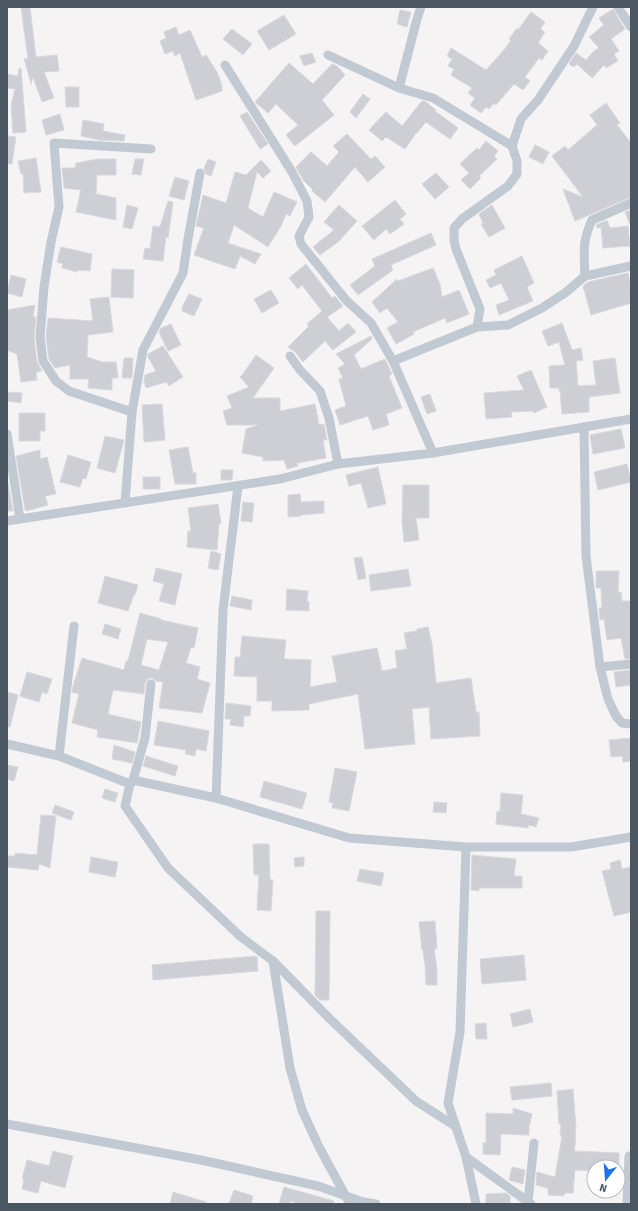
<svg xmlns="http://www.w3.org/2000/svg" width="638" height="1211" font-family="'Source Sans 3',sans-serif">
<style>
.building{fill:#cdcfd5;stroke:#d7d9de;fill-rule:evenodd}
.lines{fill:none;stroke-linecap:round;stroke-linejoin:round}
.minor{stroke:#c1cad2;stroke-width:9}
</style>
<rect width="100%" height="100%" fill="#f5f3f3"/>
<!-- building -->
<g class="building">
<polygon points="21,7 30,7 36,57 57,55 59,71 44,72 54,98 42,102 33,77 31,84 24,58 28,59"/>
<polygon points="613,9 625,29 611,39 619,51 614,54 618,61 606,68 604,65 592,78 577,64 574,67 569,64 576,53 586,60 594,51 599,48 589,37 604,25 599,18"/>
<polygon points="400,10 411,12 407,27 397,24"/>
<polygon points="531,12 545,22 540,29 545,32 538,43 548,51 542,60 539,58 525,77 530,81 523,90 514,84 496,105 494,103 489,109 486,107 481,113 470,105 475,98 468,93 472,88 451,75 454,69 448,66 452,59 447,56 451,48 486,70 504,50 511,40 509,39 517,28 518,30"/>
<polygon points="284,15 296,34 269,50 257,31"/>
<polygon points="176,27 179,35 190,30 202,57 206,55 217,72 222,86 222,91 196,100 180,53 175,56 173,51 165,54 160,41 166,38 164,32"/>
<polygon points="232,29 252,44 243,55 223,39"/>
<polygon points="312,53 316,62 304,66 300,56"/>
<polygon points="289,63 313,84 332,64 337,66 345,75 322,100 334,115 295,146 286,135 298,125 276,104 268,113 255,102"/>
<polygon points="19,68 21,69 26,132 13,133 11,105 15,89 7,88 7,74 18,76"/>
<polygon points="65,87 79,87 79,107 66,107"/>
<polygon points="363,94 370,99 356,118 350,112"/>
<polygon points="422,101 426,102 436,110 435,111 458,128 450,139 426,122 417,133 416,133 405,149 386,137 382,141 369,130 386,112 402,126"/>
<polygon points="606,103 620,123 617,125 631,143 631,197 575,221 563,189 583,197 552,156 565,146 568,150 597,125 590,115"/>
<polygon points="247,112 268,144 260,149 240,116"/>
<polygon points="60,114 64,130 46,135 42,120"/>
<polygon points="83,120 104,124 103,131 125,135 124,141 99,140 81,136"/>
<polygon points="347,134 371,159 375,156 385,167 368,182 355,167 325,202 312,191 313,190 303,180 296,167 311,152 327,166 339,152 333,146"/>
<polygon points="7,136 16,137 12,164 7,164"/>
<polygon points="486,141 498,151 494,156 497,159 479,176 481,178 470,189 461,180 469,173 460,164 477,148 479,150"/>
<polygon points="535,145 549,152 543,164 529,157"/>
<polygon points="36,158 41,192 24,193 23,174 21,174 18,161"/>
<polygon points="98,159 116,159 116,175 97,175 96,194 116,198 116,220 76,212 81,190 64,188 62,168 75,168 76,163"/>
<polygon points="135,159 144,159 141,175 132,174"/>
<polygon points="208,159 216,162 211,176 206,174 204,169"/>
<polygon points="261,160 271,171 263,178 257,172 248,208 263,217 274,192 297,202 290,216 286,214 281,226 268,247 234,225 228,243 261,254 255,264 240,256 235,269 194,255 204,228 196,226 203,195 226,203 235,172 246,175"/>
<polygon points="436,173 449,187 435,199 422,184"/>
<polygon points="175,177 189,181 184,200 169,196"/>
<polygon points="395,200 406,214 400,219 404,224 390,234 386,229 374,240 362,226"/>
<polygon points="168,201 173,202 168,238 166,237 163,261 143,259 145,248 150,249 153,226 160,227"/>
<polygon points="127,205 138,208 132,229 123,227"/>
<polygon points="339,205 357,221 338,242 320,255 313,247 334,230 324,222"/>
<polygon points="492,205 505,228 489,237 481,224 483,223 479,214"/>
<polygon points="631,210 631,225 630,225 625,212"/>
<polygon points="607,220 610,228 628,226 630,246 603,248 601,227 597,228 596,225"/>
<polygon points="431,233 436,245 391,265 393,270 358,295 350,285 375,266 372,259"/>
<polygon points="61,247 92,254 90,271 77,270 77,272 62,268 63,264 57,262"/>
<polygon points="522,256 534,283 527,287 533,301 499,315 496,305 509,300 501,283 490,288 486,280 496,275 494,270"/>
<polygon points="306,264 332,298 335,296 343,306 327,317 339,331 348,323 356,332 333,350 325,341 303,362 295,352 288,347 309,326 307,324 322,311 302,285 298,289 289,278"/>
<polygon points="433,268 440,284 442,297 459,290 469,314 447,323 445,318 413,332 414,334 396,344 387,328 398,322 387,308 380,313 372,302 397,279 398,281"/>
<polygon points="112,269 134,270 133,298 111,297"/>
<polygon points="628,273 631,286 631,303 591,315 583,286 588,282"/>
<polygon points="11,275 26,279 22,297 7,293"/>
<polygon points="271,290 279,303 262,313 254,299"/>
<polygon points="189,294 202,299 194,316 182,311 182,307"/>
<polygon points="109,297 113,332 88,335 87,357 102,362 116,362 118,378 112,378 112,390 88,388 89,379 70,379 70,365 55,368 49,359 46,337 48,318 93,321 90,299"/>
<polygon points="35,305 33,317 36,317 34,338 37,362 42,371 36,372 37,380 21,382 17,354 7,350 7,310"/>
<polygon points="562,323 572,350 581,348 583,360 576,361 578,386 596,385 593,361 615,358 620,393 589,397 589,412 562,414 560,391 559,391 559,388 550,388 549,366 565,365 559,342 548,346 542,331"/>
<polygon points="171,324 181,345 168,351 159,332 161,328"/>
<polygon points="371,336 372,339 354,355 361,369 385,359 392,374 389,376 402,408 386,414 389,425 373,430 368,416 340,425 335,410 346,406 339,379 343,378 338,368 345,364 336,354"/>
<polygon points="163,346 183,377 169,386 166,382 146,388 144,381 145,375 156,371 148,357 148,354"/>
<polygon points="256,355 274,368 253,398 280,398 280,411 315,404 319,425 324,424 327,440 323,440 326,458 297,463 298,466 287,469 284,460 263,461 263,457 242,453 246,429 258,425 227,425 223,411 232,408 227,396 249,387 240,377 243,374"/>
<polygon points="124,358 133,358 132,378 122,378"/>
<polygon points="531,370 547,407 534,413 533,411 511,412 512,417 486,419 484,393 524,390 517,376"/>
<polygon points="7,392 22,393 21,403 7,401"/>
<polygon points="430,394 436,411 427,414 421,397"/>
<polygon points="162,404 165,440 144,442 142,405"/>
<polygon points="19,413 45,413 45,431 40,431 40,441 19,441"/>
<polygon points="621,429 625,448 593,454 590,435"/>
<polygon points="105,436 124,440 115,473 97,468"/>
<polygon points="188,447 193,473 196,473 196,484 175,484 169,450"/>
<polygon points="40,450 40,459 47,457 56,494 45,496 48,505 26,511 25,509 16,456"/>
<polygon points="68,455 91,462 86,479 83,478 80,487 60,482"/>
<polygon points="627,464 631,482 598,490 594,472"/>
<polygon points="378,467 386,504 368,508 361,483 349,486 346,475"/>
<polygon points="221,470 233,470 232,480 221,480"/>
<rect x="143" y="477" width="17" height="12"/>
<polygon points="8,483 13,511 7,511 7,484"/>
<polygon points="403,485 429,485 429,518 416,518 419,540 404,542 402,520"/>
<polygon points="300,494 301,502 324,501 324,513 301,515 301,516 288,517 288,495"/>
<polygon points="243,502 254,503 252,522 241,521"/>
<polygon points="218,504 221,523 219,524 217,550 187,547 188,531 191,531 188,508"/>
<polygon points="211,551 221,554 218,570 208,568"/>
<polygon points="362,557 366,578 358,580 354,558"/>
<polygon points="156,568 182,574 175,605 159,601 164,584 153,581"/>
<polygon points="408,569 411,586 371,591 369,575"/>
<polygon points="596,571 619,571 618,593 621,592 622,601 631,601 631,658 625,659 621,638 607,640 604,619 600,620 599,608 602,607 601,588 596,588"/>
<polygon points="105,576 138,585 135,595 134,594 128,611 98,603"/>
<polygon points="287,589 308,591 307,601 309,602 309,611 286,610"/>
<polygon points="232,596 252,600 251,610 230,606"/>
<path d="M140,613l21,6v1l37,8 -4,20 -3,-1 -5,16 14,4 -3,12 13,4 -8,30 -43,-5 4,-26 -7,-1 -4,-3h-3l-4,5 -1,11 -31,-4 -5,24 33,8 -4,21 -40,-6 1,-7 -26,-7 7,-29 -7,-2 1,-6 9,-28 42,12 2,-9h2zM147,639l21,3 -9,28 -18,-5z"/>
<polygon points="105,624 121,629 118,639 102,634"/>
<polygon points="428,627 432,644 436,683 471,678 476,712 479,712 480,736 431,739 429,707 412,709 415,744 365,749 358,694 309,704 309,710 272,711 272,701 257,701 257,677 234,676 235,657 240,657 242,636 286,640 284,659 311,660 310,687 337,682 332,656 377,648 382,671 397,668 395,651 407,649 404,633 417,631 417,629"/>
<polygon points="631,670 631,685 616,687 614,672"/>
<polygon points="27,672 52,679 47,694 42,692 39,702 20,696"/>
<polygon points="7,692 18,695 10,727 7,727"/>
<polygon points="226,703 251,706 250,716 244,716 243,727 230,725 231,719 225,719"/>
<polygon points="158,721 209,731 206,751 196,749 195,756 185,754 186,750 154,745"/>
<polygon points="631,738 631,761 623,762 622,756 611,757 609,740"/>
<polygon points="114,745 135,752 132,763 112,759"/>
<polygon points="146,756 178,766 175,776 143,766"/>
<polygon points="7,765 18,767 14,781 7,779"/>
<polygon points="335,768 357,772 349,811 332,808 333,803 329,802"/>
<polygon points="264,781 307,793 302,809 260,797"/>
<polygon points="105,789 118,793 115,802 102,798"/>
<polygon points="501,793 523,795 521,814 539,818 536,827 529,825 528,828 496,824 497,811 500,812"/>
<polygon points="434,802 447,803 446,813 433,812"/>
<polygon points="55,805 74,812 71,820 52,813"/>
<polygon points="41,815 56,816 50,868 39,864 38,870 7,867 7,856 15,856 15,853 37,855"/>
<polygon points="253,844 269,844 270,880 273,880 271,911 257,910 259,875 254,875"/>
<polygon points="472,855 516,859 514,876 522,876 522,888 479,888 479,891 471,890"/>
<polygon points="91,857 118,862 115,877 89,872"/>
<polygon points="304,857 304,866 295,867 294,858"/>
<polygon points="620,860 622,869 631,867 631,912 614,916 602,871 611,869 610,863"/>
<polygon points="360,869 384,873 381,886 357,881"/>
<polygon points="316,911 330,911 329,1000 320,1000 315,995"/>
<polygon points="435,921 437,949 434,949 437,969 437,985 426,985 425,965 423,950 422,950 419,922"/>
<polygon points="524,955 526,980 482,984 480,959"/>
<polygon points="256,956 257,957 258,971 153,980 152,965"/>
<polygon points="530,1009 533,1022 513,1027 510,1014"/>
<polygon points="486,1023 487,1039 476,1039 475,1024"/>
<polygon points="551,1083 552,1096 512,1100 510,1087"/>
<polygon points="573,1089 576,1127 575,1139 576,1139 574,1151 619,1153 619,1167 594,1167 594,1171 575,1170 573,1193 565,1193 564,1196 548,1195 548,1188 536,1185 537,1172 555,1177 562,1136 560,1135 561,1124 559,1124 557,1091"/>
<polygon points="513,1108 532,1114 529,1127 529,1135 501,1134 500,1155 483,1154 483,1143 486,1143 486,1113 513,1114"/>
<polygon points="53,1151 73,1156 65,1188 41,1181 38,1193 22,1189 24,1179 22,1179 27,1160 49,1166"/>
<polygon points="512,1167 525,1170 523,1184 509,1180"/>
<polygon points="284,1187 334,1201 333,1204 299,1204 290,1201 289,1204 279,1204"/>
<polygon points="234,1190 253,1196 251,1204 229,1204"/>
<polygon points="173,1192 206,1202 206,1204 170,1204"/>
<polygon points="506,1193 510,1196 510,1204 486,1204 486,1194"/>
</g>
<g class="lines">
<!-- minor -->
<g class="minor">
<polyline points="618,7 631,27"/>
<polyline points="328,55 399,88 433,98 512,146"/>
<polyline points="225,65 292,172 307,201 309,217 299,236 301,244 346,300 371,323 393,361 433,453"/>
<polyline points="399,88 417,19 421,7"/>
<path d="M585,276c-1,-24 -3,-34 7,-56l39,-17"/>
<polyline points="477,327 480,309 456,249 454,240 454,228 462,219 508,186 517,174 517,161 512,146 521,119 538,100 574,46 593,7"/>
<polyline points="290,356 300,370 320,391 329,418 338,464"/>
<polyline points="393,361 477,327 508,325 542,308 565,293 585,276 631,266"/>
<polyline points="132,412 69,391 56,381 43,361 40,337 44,287 51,242 59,207 54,143 151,149"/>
<polyline points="584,427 586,556 600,667 608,699 616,716 622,723 631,724"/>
<polyline points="7,434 20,519"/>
<polyline points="125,503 132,412 143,350 183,273 188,239 200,173"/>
<polyline points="7,521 280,479 338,464 433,453 631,419"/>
<polyline points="600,667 631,664"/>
<polyline points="7,744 59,756 130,784 133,780 216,798 349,838 466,847 571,847 631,837"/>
<polyline points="59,756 74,626"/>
<polyline points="133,780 145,738 151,684"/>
<polyline points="130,784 125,806 168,868 241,937 273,961 330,1019 416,1101 455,1126"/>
<polyline points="216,798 223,610 238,486"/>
<polyline points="466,847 460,1032 448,1103 466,1157 476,1204"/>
<polyline points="273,961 290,1068 302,1110 319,1147 350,1204"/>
<polyline points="7,1124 201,1160 318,1186 363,1202 376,1204"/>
<polyline points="466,1157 531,1204"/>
<polyline points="528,1202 534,1143"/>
<polyline points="627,1204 629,1156"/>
</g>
</g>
<!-- border -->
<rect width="638" height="1211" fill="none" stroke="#4a5661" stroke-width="16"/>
<!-- north arrow -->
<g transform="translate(606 1179) rotate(197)"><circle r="19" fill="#ffffff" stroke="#b7bbc0"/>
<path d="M0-3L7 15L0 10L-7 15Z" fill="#1a73e8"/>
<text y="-6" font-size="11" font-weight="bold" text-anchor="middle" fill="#4a5661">N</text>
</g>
</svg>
